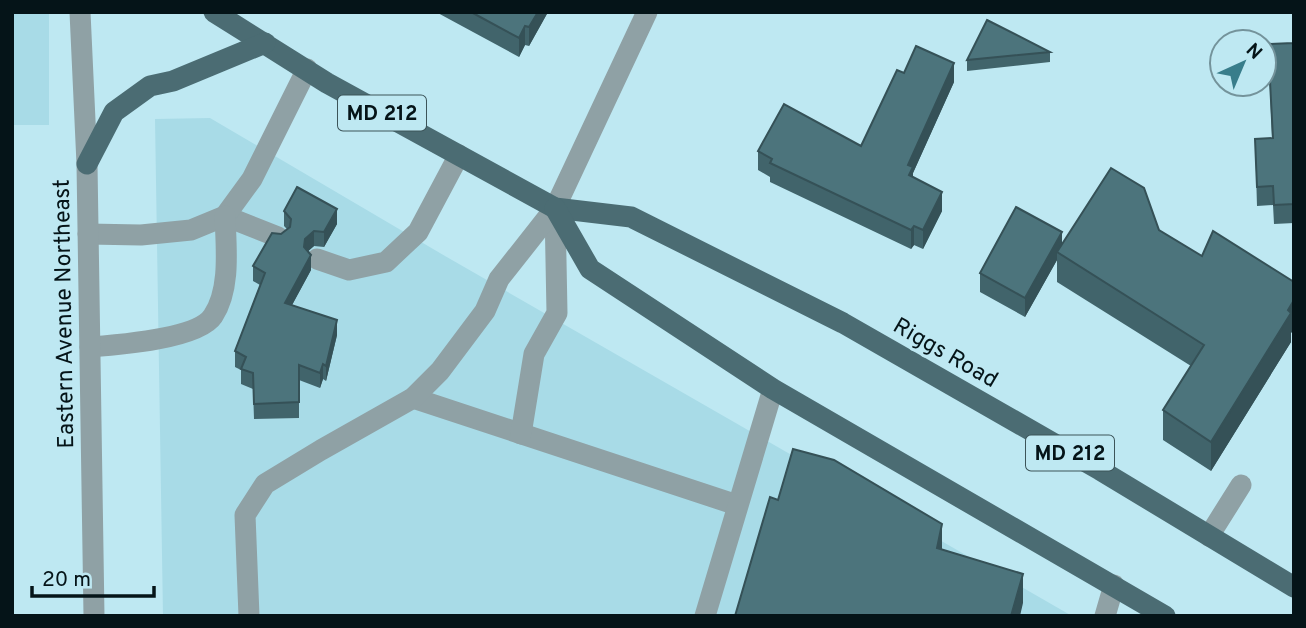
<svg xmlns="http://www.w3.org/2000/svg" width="1306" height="628" font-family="Overpass,sans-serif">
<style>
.built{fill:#a8dbe7}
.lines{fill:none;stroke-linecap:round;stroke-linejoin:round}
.service{stroke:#8fa1a5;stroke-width:21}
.minor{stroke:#8fa1a5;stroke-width:21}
.tertiary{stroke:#8fa1a5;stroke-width:21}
.primary{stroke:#4b6c73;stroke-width:21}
.wall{fill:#41646b}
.shaded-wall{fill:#355157}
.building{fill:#4c747c;stroke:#355157;stroke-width:2}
.labels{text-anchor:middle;stroke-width:6;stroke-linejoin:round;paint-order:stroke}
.shield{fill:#bee8f2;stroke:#3c5459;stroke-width:2}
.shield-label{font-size:21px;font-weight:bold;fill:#051418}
.street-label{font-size:23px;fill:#051418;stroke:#bee8f2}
</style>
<rect width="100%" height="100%" fill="#bee8f2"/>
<!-- built -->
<g class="built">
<rect x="12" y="12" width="37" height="113"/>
<polygon points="210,118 445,256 1072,616 163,616 155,119"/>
</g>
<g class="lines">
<!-- service -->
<g class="service">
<polyline points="225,216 278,237"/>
<polyline points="88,234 141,235 191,230 225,216 252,179 307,69"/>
<polyline points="317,259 349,270 386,262 418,232 459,155"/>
<path d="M90,347c26,-2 108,-8 123,-31 18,-27 13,-69 12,-100"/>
<polyline points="413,398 737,505"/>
<polyline points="521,434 534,354 557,313 555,208"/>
<polyline points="1209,536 1241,485"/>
<polyline points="249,616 245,515 265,484 321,450 413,398 440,371 485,311 499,279 555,208"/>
<polyline points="705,616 773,389"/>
<polyline points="1105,616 1114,585"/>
</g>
<!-- minor -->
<polyline class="minor" points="555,208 647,12"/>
<!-- tertiary -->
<polyline class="tertiary" points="80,12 87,164 94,616"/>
<!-- primary -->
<g class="primary">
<polyline points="214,12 327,83 555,208 631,217 843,323 1100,470 1294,587"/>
<polyline points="87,164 114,112 150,86 173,81 265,43"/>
<polyline points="555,208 590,269 773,389 1165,616"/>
</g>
</g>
<!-- wall -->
<g class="wall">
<polygon points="436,12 548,12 529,46 525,45 519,57"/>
<polygon points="1294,12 1294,223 1274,224 1273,205 1257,206 1255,139 1272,138 1268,44 1293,43"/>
<polygon points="1050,52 1050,62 967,71 967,60"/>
<polygon points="904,73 954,82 913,173 913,177 942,211 923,249 914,245 911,249 770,182 770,177 758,170 758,151 861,146"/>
<polygon points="284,211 337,224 324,247 314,246 308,251 311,270 292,305 337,335 326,381 323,379 320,388 299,380 299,418 254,419 253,389 241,384 241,370 235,367 235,351 260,285 253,281 253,266 281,234 287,229 284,226"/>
<polygon points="1159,230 1202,256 1294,282 1294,329 1291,333 1291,342 1211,471 1163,440 1163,410 1191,366 1057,282 1057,260 1025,317 980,292 980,273 1062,245"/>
</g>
<!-- shaded-wall -->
<g class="shaded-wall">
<polygon points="538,12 548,12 529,46 529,27"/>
<polygon points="525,26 525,45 519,57 519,38"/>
<polygon points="954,63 954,82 913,173 913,186 909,194 908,165"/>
<polygon points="942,192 942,211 923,249 923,230"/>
<polygon points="337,209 337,224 324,247 324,232"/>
<polygon points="914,226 914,245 911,249 911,230"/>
<polygon points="314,231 314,246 305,254 304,262 305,239"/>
<polygon points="1062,232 1062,252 1057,252 1057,260 1025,317 1025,298"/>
<polygon points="311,255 311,270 285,318 285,303"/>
<polygon points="1294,300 1294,329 1291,333 1291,342 1211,471 1211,442"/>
<polygon points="337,320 337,335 326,381 326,366"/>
<polygon points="323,364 323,379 320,388 320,373"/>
<polygon points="942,524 942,554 937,548"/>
<polygon points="1023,574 1023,603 1020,616 1011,616"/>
</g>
<!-- building -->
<g class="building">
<polygon points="471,12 538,12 529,27 525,26 519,38"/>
<polygon points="1293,12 1294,12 1294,204 1274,205 1273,186 1257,187 1255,139 1273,138 1268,44 1293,43"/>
<polygon points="987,20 1050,52 967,60"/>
<polygon points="916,46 954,63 908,165 913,167 909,175 942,192 923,230 914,226 911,230 770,163 772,159 758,151 784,104 861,146 897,70 904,73"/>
<polygon points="1111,168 1144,188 1159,230 1202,256 1213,231 1294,282 1294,300 1288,310 1291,313 1211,442 1163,410 1204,345 1057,252"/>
<polygon points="297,187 337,209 324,232 314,231 305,239 304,247 311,255 285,303 337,320 326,366 323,364 320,373 299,365 299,402 254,404 253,373 241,369 246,357 235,351 265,273 253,266 272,233 281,234 290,227 291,219 284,211"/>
<polygon points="1016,207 1062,232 1025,298 980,273"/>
<polygon points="793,449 834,460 942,524 937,548 1023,574 1011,616 735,616 770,497 778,500"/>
</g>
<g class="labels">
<!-- shield labels -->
<g class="shield">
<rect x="338" y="95.5" width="88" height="35" rx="5"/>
<rect x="1026" y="435.5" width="88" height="35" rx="5"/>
</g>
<g class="shield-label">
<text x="382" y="120">MD 212</text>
<text x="1070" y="460">MD 212</text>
</g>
<!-- street labels -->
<g class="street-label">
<text transform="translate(63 314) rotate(-91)" y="8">Eastern Avenue Northeast</text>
<text transform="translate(946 352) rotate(30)" y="8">Riggs Road</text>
</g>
</g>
<!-- border -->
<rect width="1306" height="628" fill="none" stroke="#051418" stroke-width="28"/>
<!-- north arrow -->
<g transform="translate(1243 63) rotate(44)"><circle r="33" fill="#bee8f2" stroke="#74939b" stroke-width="2"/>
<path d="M0-5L12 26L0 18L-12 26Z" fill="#387d8b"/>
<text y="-10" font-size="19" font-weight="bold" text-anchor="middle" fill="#051418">N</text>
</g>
<!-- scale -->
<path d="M32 586v10h122v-10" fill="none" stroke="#051418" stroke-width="3.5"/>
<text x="42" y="586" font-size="21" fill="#051418" stroke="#bee8f2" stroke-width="5" paint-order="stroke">20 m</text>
</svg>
